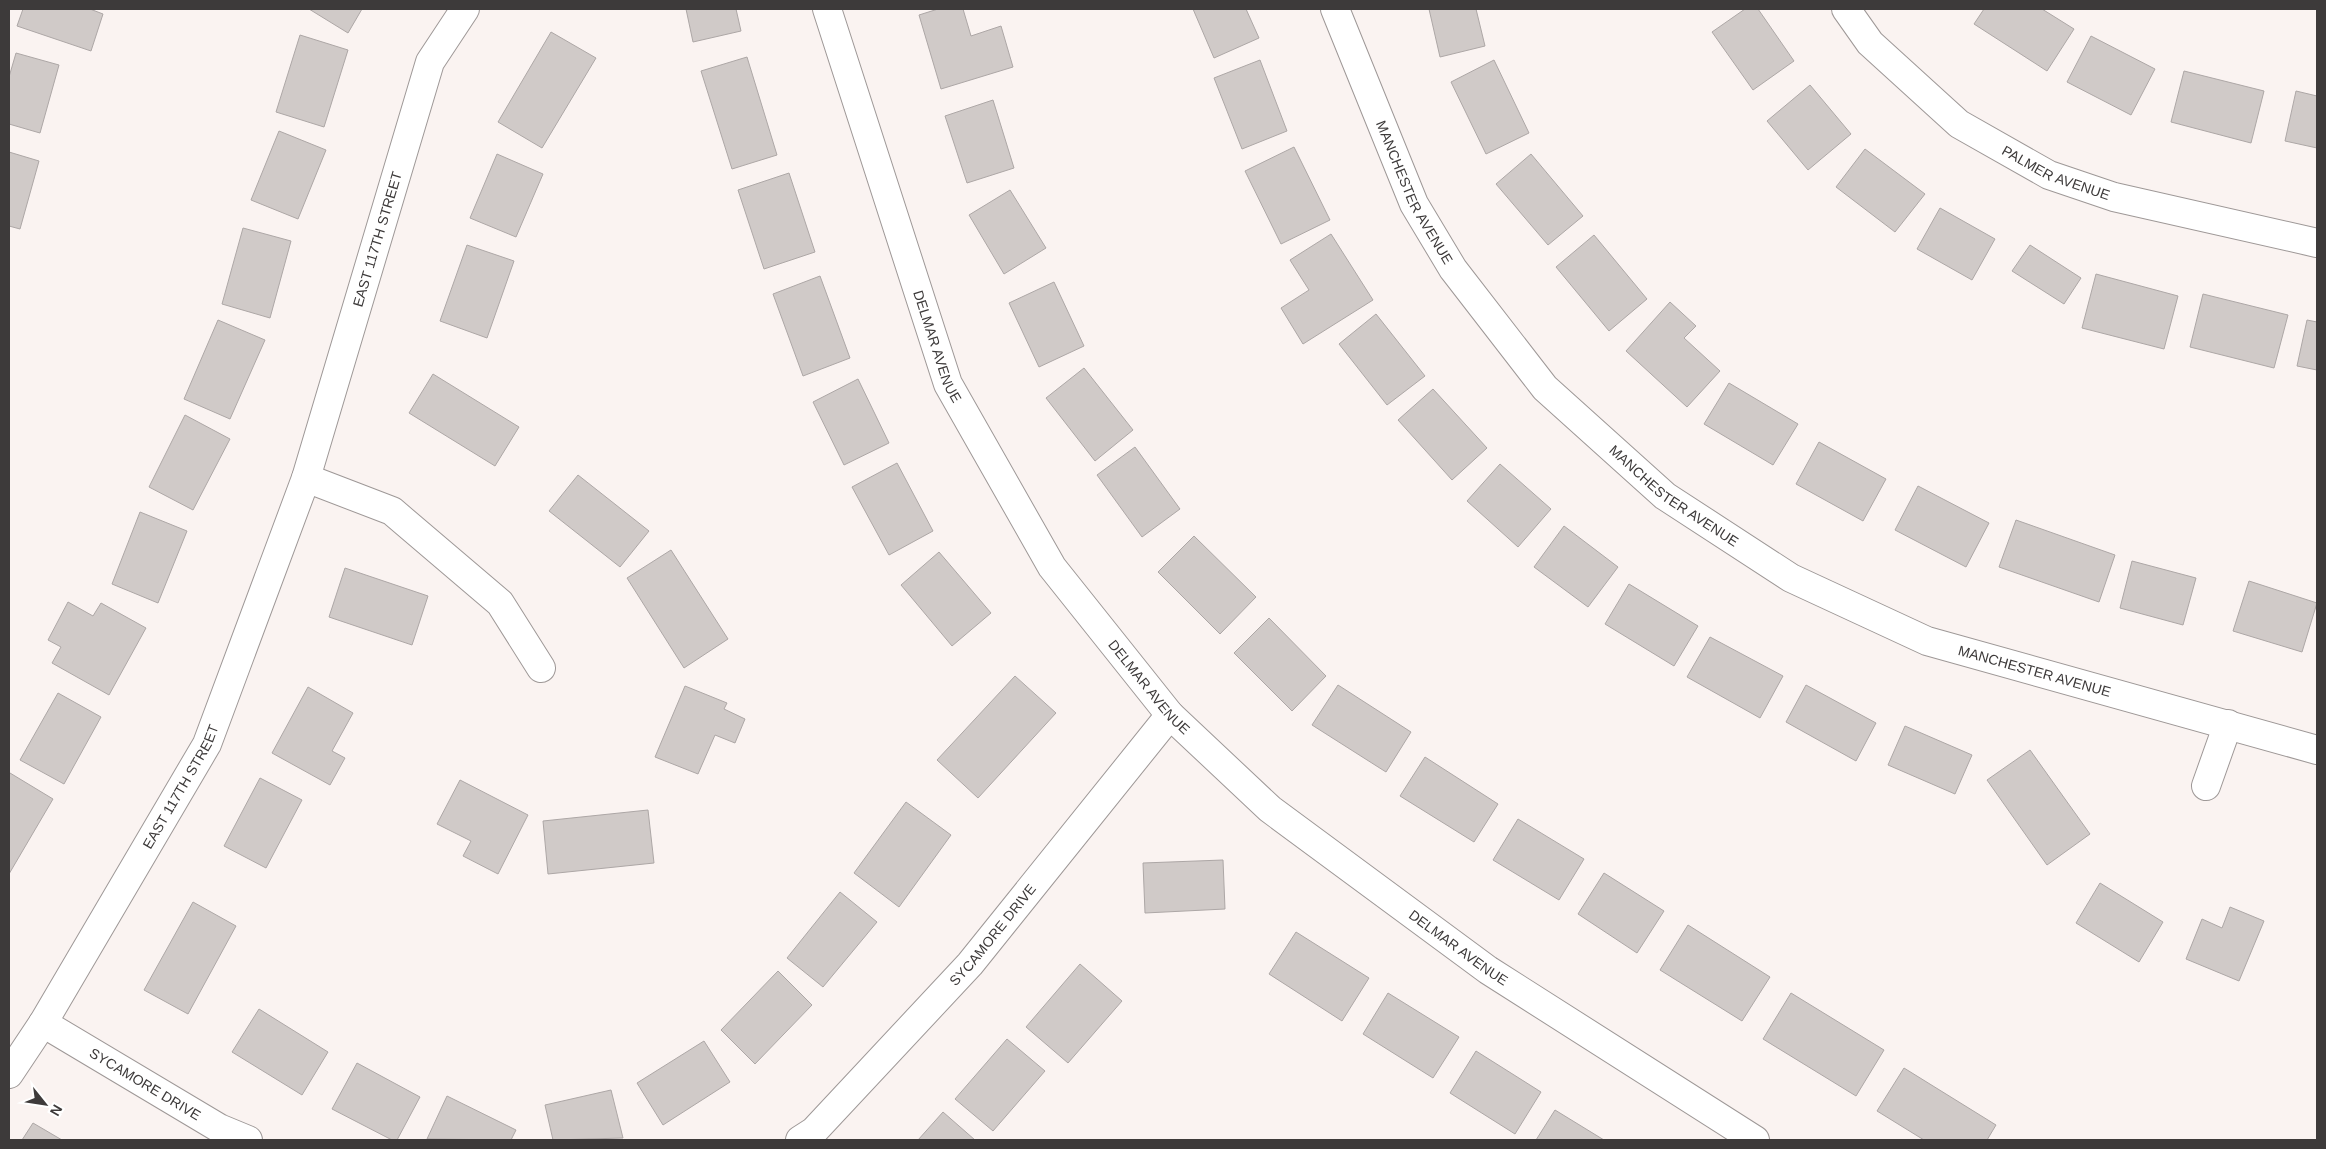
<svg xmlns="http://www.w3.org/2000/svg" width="2326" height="1149" font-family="Arial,sans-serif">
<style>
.building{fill:#d0cac8;stroke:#ada7a6}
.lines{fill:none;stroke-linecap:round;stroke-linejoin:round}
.minor-casing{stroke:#9e9897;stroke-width:30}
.minor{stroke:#fff;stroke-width:28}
.labels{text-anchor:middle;stroke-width:4;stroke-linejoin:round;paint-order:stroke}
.street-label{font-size:14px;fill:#3d3a3a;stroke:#fff}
</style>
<rect width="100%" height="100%" fill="#faf3f1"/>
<!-- building -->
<g class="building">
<polygon points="23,9 90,9 103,14 91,51 17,26"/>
<polygon points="309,9 362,9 348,33"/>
<polygon points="686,9 736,9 741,31 693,42"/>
<polygon points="938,9 963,9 971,36 1001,26 1013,67 941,89 919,15"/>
<polygon points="1193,9 1246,9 1259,38 1214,58"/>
<polygon points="1429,9 1476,9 1485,46 1440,57"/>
<polygon points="1745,9 1758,9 1794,61 1753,90 1712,32"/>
<polygon points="1984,9 2042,9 2074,29 2047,71 1974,24"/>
<polygon points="551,32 596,58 542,148 498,122"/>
<polygon points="300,35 348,50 324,127 276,112"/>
<polygon points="2091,36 2155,69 2131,115 2067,82"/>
<polygon points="16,53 59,65 40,133 9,124 9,77"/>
<polygon points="747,57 777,155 732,169 701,71"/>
<polygon points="1260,60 1287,131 1242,149 1214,78"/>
<polygon points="1494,60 1529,133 1486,154 1451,82"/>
<polygon points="2184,71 2264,91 2251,143 2171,122"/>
<polygon points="1810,85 1851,134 1808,170 1767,121"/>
<polygon points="2296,91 2317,96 2317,148 2285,141"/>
<polygon points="993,100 1014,168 967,183 945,116"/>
<polygon points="279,131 326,150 298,219 251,200"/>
<polygon points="1294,147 1330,220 1281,244 1245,171"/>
<polygon points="1865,149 1925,194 1895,232 1836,187"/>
<polygon points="9,152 39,161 20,229 9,226"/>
<polygon points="497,154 543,174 516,237 470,218"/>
<polygon points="1531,154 1583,216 1548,245 1496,184"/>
<polygon points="789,173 815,252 764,269 738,190"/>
<polygon points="1010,190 1046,248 1004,274 969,215"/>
<polygon points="1940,208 1995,239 1972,280 1917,249"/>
<polygon points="243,228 291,241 270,318 222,304"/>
<polygon points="1331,234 1373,300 1303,344 1281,308 1309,290 1290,260"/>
<polygon points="1594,235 1647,299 1609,331 1556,267"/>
<polygon points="467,245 514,261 487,338 440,321"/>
<polygon points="2030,245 2081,278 2064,304 2012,271"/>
<polygon points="2096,274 2178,296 2164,349 2082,328"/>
<polygon points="820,276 850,358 803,376 773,294"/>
<polygon points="1054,282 1084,346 1039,367 1009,303"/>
<polygon points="2203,294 2288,315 2274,368 2190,347"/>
<polygon points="1670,302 1696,326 1684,338 1720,371 1687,407 1626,351"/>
<polygon points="1376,314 1425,376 1387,405 1339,344"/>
<polygon points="218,320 265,340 230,419 184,399"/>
<polygon points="2307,320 2317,322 2317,370 2297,366"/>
<polygon points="1084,368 1133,430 1095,461 1046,398"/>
<polygon points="433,374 519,427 495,466 409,413"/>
<polygon points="858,379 889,443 844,465 813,402"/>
<polygon points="1729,383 1798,424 1773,465 1704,424"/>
<polygon points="1433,389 1487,448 1452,480 1398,420"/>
<polygon points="185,415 230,439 193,510 149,487"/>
<polygon points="1819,442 1886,479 1863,521 1796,484"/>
<polygon points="1135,447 1180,509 1142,537 1097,475"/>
<polygon points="897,463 933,531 889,555 852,487"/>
<polygon points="1500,464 1551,509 1518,547 1467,501"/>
<polygon points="578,475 649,531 620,567 549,511"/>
<polygon points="1918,486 1989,523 1966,567 1895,530"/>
<polygon points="140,512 187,531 158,603 112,584"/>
<polygon points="2016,520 2115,555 2099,602 1999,567"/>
<polygon points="1564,526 1618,567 1588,607 1534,567"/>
<polygon points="1194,536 1256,597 1220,634 1158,572"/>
<polygon points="671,550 728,639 684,668 627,578"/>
<polygon points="939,552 991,613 952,646 901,585"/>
<polygon points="2132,561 2196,578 2183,625 2120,608"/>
<polygon points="345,568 428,596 412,645 329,617"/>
<polygon points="2249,581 2317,603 2302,652 2233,631"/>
<polygon points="1629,584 1698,626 1674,666 1605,624"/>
<polygon points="68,602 93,616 101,603 146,628 109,695 52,663 61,647 48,640"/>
<polygon points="1269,618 1326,676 1292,711 1234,653"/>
<polygon points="1710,637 1783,676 1760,718 1687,677"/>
<polygon points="1015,676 1056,713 978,798 937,760"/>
<polygon points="1338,685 1411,732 1386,772 1312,725"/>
<polygon points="1806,685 1876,723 1856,761 1786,722"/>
<polygon points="685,686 727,703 724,709 745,719 735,743 715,735 698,774 655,757"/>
<polygon points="308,687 353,713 332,751 345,758 330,785 272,753"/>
<polygon points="58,693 101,717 64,784 20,760"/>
<polygon points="1905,726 1972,755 1955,794 1888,765"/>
<polygon points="2030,750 2090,834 2047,865 1987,780"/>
<polygon points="1425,757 1498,804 1474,842 1400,796"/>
<polygon points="10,773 53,799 9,874 9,775"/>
<polygon points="260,778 302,800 266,868 224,846"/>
<polygon points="460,780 528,815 498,874 463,856 471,841 437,824"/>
<polygon points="906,802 951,835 899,907 854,873"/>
<polygon points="648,810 654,863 548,874 543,821"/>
<polygon points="1518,819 1584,859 1559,900 1493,860"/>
<polygon points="1223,860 1225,909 1145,913 1143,863"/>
<polygon points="1604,873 1664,911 1637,953 1578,914"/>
<polygon points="2100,883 2163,922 2139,962 2076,923"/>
<polygon points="840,892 877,922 823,987 787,958"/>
<polygon points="193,902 236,926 188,1014 144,990"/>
<polygon points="2230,907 2264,921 2239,981 2186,959 2202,919 2222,928"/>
<polygon points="1688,925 1770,977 1742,1021 1660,970"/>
<polygon points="1296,932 1369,978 1342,1021 1269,974"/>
<polygon points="1080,964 1122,1001 1068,1063 1026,1027"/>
<polygon points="778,971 812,1005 755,1064 721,1030"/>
<polygon points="1388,993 1459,1037 1433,1078 1363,1034"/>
<polygon points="1791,993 1884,1050 1856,1096 1763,1039"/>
<polygon points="259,1009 328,1052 302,1095 232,1052"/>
<polygon points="1007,1039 1045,1071 993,1131 955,1099"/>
<polygon points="704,1041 730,1082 663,1125 637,1083"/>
<polygon points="1476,1051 1541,1092 1515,1134 1450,1093"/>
<polygon points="357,1063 420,1097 397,1140 392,1140 332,1109"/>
<polygon points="1904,1068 1996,1125 1987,1140 1924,1140 1877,1111"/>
<polygon points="611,1090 623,1138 553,1140 545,1105"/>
<polygon points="447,1096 516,1130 511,1140 427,1139"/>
<polygon points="1555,1110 1604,1140 1536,1140"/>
<polygon points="943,1112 975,1140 918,1140"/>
<polygon points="33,1123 62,1140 22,1140"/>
</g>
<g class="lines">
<!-- minor casing -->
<g class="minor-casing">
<g id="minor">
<path id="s1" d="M827,9l121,375 104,183 118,148 100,94 218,161 267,170"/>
<path id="s2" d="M1335,9l79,195 39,65 92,119 120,108 126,82 136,63 390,109"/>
<path id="s3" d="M1846,9l24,34 89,81 90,51 65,22 203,46"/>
<polyline points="306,478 392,511 500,603 541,668"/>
<polyline points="2206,786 2228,724"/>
<path id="s4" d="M43,1023l176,105 29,12"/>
<path id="s5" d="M9,1074l34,-51 164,-279 99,-266 124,-416 35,-53"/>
<path id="s6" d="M800,1140l14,-9 156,-167 200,-249"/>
</g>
</g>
<!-- minor -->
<use href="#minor" class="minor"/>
</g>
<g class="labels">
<!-- street labels -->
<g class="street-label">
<text dy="5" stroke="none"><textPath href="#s3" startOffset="271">PALMER AVENUE</textPath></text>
<text dy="5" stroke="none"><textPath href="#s2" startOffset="200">MANCHESTER AVENUE</textPath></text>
<text dy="5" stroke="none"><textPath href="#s5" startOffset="918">EAST 117TH STREET</textPath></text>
<text dy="5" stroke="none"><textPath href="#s1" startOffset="355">DELMAR AVENUE</textPath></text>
<text dy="5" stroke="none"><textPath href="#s2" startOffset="605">MANCHESTER AVENUE</textPath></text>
<text dy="5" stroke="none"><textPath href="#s2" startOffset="1010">MANCHESTER AVENUE</textPath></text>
<text dy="5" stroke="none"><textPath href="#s1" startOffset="759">DELMAR AVENUE</textPath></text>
<text dy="5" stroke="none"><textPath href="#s5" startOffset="335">EAST 117TH STREET</textPath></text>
<text dy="5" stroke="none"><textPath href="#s6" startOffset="282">SYCAMORE DRIVE</textPath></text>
<text dy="5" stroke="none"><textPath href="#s1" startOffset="1165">DELMAR AVENUE</textPath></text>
<text dy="5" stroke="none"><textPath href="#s4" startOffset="119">SYCAMORE DRIVE</textPath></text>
</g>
</g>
<!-- border -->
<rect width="2326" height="1149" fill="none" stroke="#3d3a3a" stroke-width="20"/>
<!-- north arrow -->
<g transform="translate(45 1104) rotate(120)" stroke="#ffffff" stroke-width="4" paint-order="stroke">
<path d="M0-4L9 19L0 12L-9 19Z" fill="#3d3a3a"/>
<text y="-8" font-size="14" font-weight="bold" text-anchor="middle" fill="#3d3a3a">N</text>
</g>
</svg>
